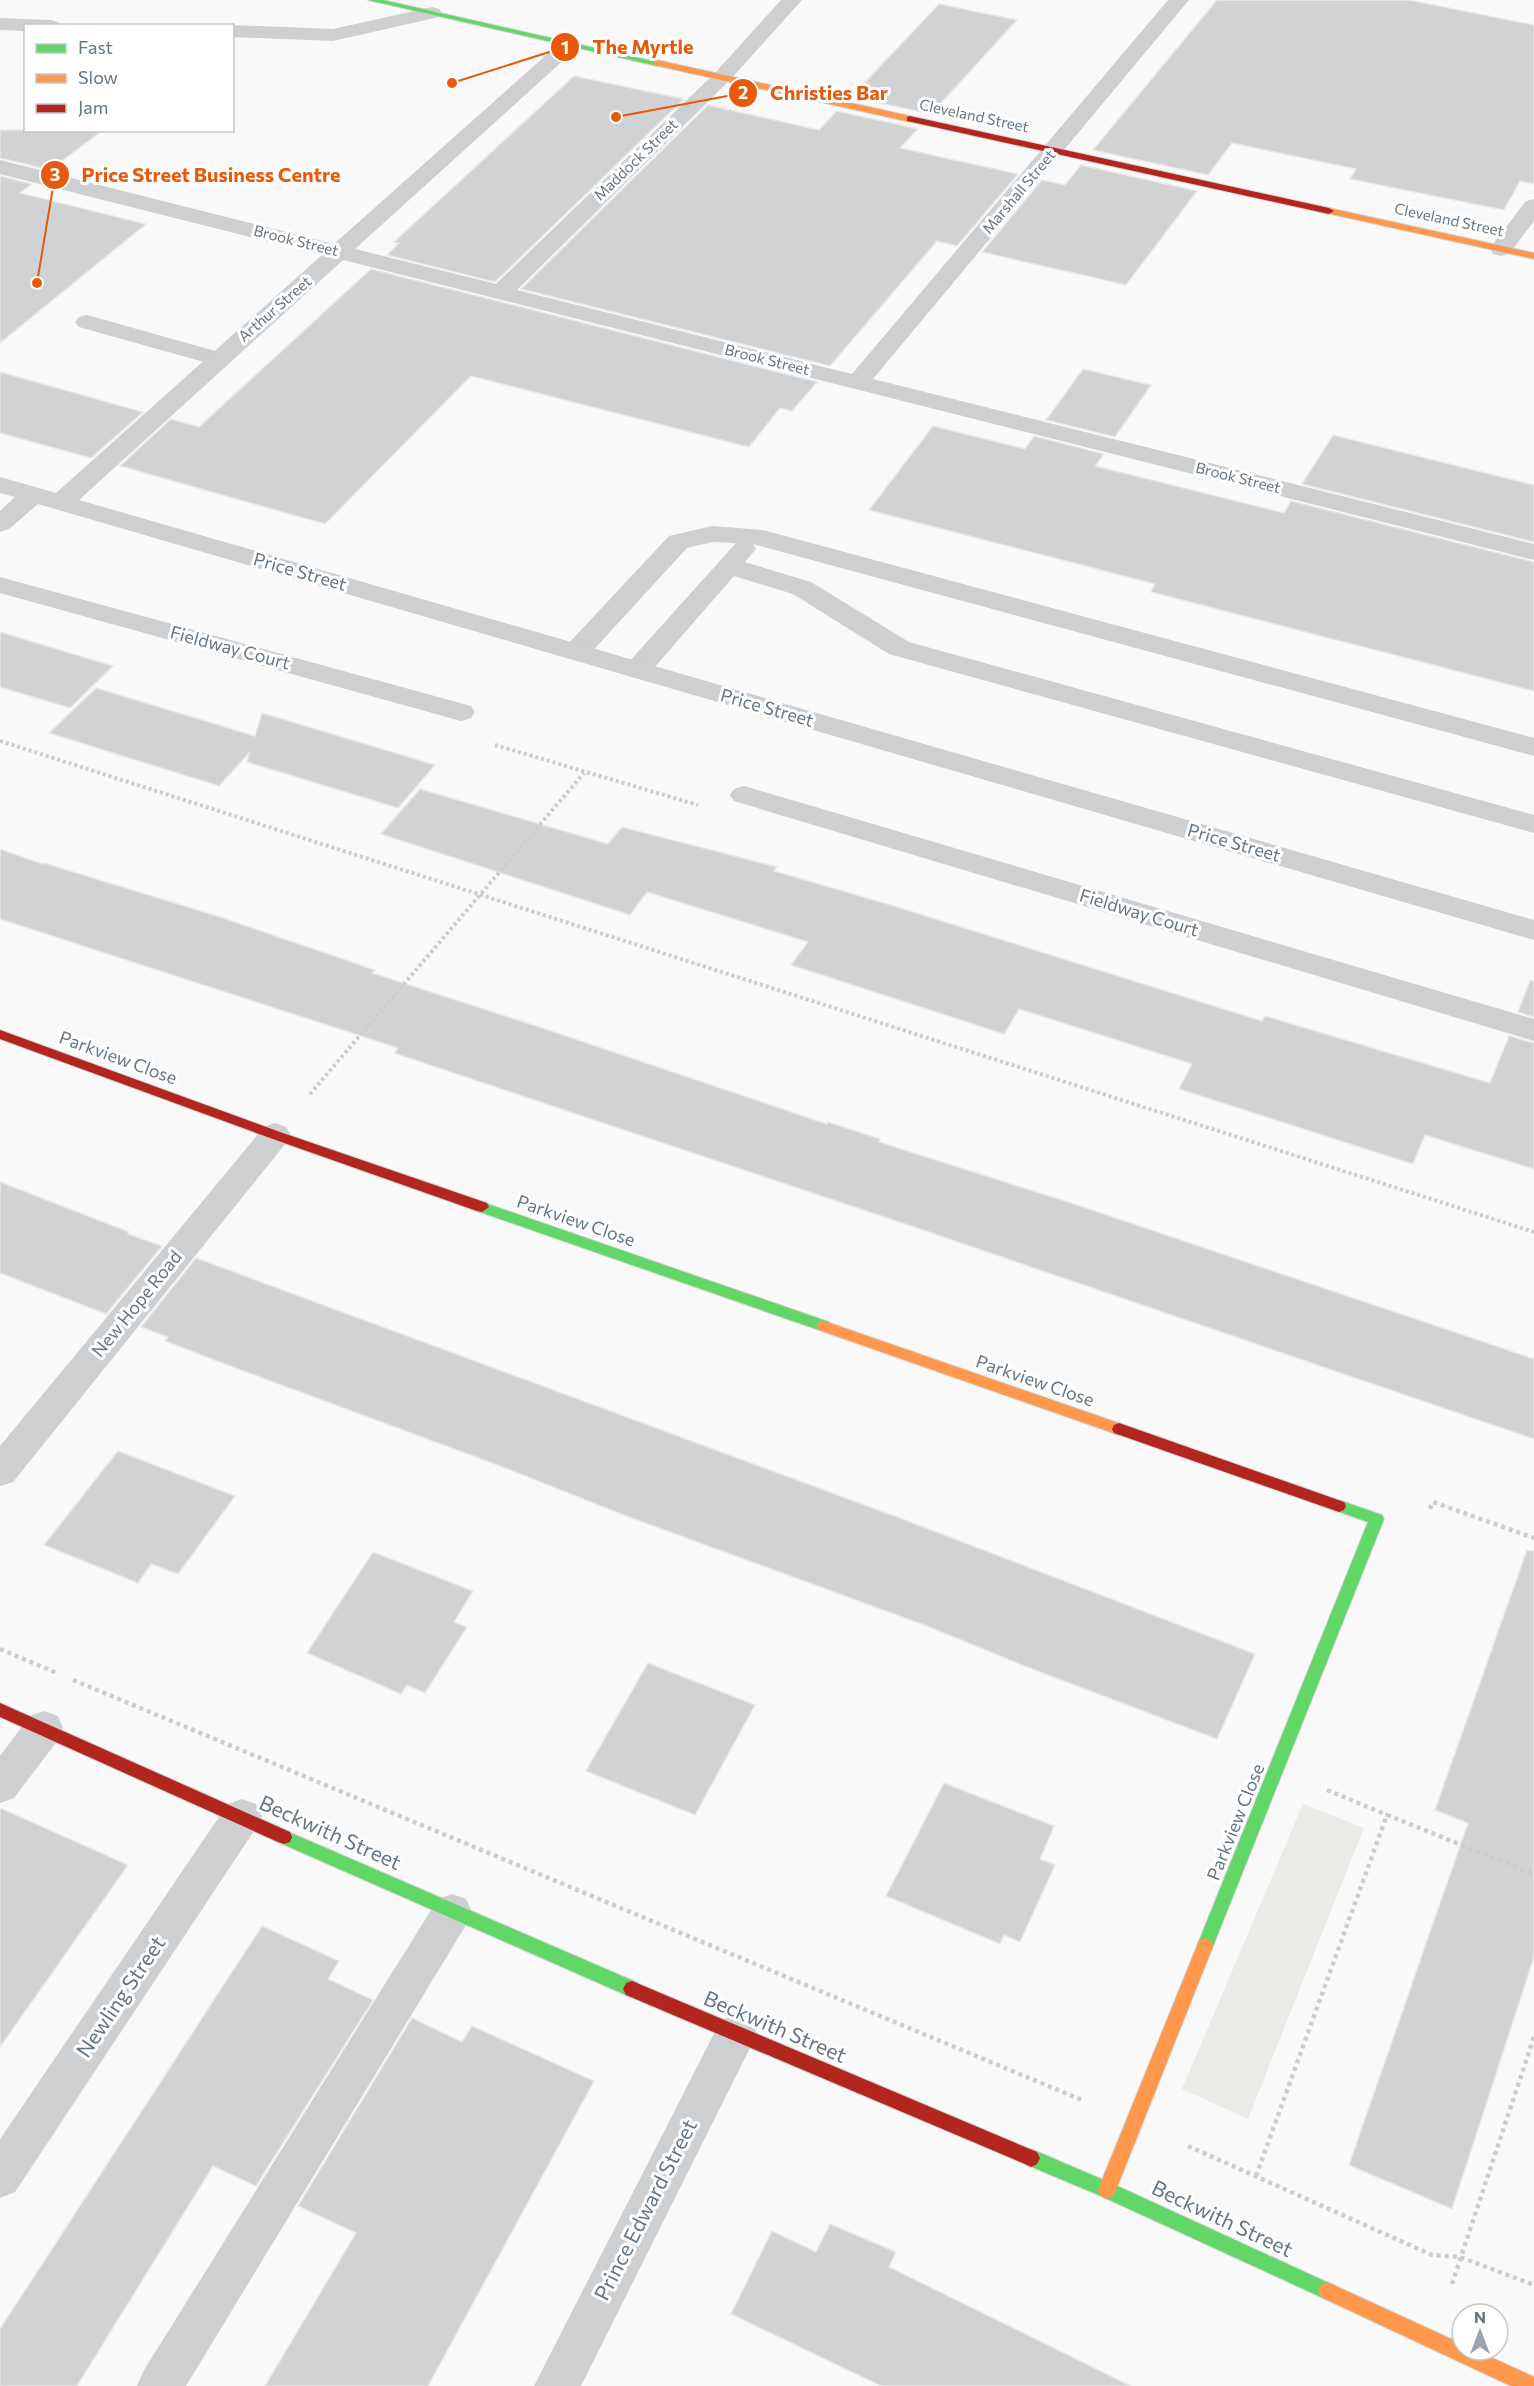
<svg xmlns="http://www.w3.org/2000/svg" width="1534" height="2386" font-family="Commissioner,sans-serif">
<style>
.green{fill:#e8ebe6}
.building{fill:#d0d2d3;stroke:#e8e8e8;stroke-width:1.5}
.lines{fill:none;stroke-linecap:round;stroke-linejoin:round}
.fast-casing{stroke:#d5d6d7;stroke-width:2}
.slow-casing{stroke:#d5d6d7;stroke-width:2}
.jam-casing{stroke:#d5d6d7;stroke-width:2}
.path-far1{stroke:#cbcccd;stroke-width:4;stroke-dasharray:3 3;stroke-linecap:butt}
.path{stroke:#cbcccd;stroke-width:4.5;stroke-dasharray:4 4;stroke-linecap:butt}
.lane{fill:#cecfd0;fill-rule:evenodd}
.street{fill:#cecfd0;fill-rule:evenodd}
.fast{fill:#63d668;fill-rule:evenodd}
.slow{fill:#ff974d;fill-rule:evenodd}
.jam{fill:#b3261e;fill-rule:evenodd}
.labels{text-anchor:middle;stroke-width:6;stroke-linejoin:round;paint-order:stroke}
.far-street-label{font-size:15px;fill:#657683;stroke:#fff}
.street-label{font-size:18px;fill:#657683;stroke:#fff}
.near-street-label{font-size:21px;fill:#657683;stroke:#fff}
.leader{fill:none;stroke:#e8590c;stroke-width:2}
.callout-dot{fill:#e8590c;stroke:#fff;stroke-width:2}
.mark-label{font-size:18px;text-anchor:middle;font-weight:bold;fill:#fff}
.callout-label{font-size:20px;text-anchor:middle;font-weight:bold;fill:#e8590c;stroke:#fff;stroke-width:6;stroke-linejoin:round;paint-order:stroke}
</style>
<rect width="100%" height="100%" fill="#f9f9f9"/>
<!-- green -->
<polygon class="green" points="1303,1804 1364,1828 1248,2119 1182,2089"/>
<!-- building -->
<g class="building">
<polygon points="1217,0 1409,0 1534,25 1534,184 1520,181 1504,210 1350,179 1356,169 1232,143 1208,175 1093,150"/>
<polygon points="939,4 1017,20 931,114 851,97"/>
<polygon points="574,76 684,99 495,282 387,255 399,243 394,242"/>
<polygon points="708,105 819,130 837,111 918,129 900,148 1018,174 957,246 937,241 830,366 521,289"/>
<polygon points="0,130 103,130 50,170 0,158"/>
<polygon points="1081,165 1197,191 1126,285 982,252 1042,180 1065,185"/>
<polygon points="0,176 32,184 20,193 146,224 0,343"/>
<polygon points="371,269 817,382 792,411 780,408 749,447 471,376 325,524 120,466 171,419 199,427"/>
<polygon points="1083,369 1151,385 1115,437 1046,420"/>
<polygon points="0,372 143,412 91,458 0,433"/>
<polygon points="933,426 1025,449 1034,436 1104,454 1095,466 1284,513 1291,501 1534,562 1534,691 1151,592 1155,584 869,510"/>
<polygon points="1333,435 1534,485 1534,542 1302,484"/>
<polygon points="0,632 113,666 70,708 0,687"/>
<polygon points="96,688 255,736 262,713 435,765 398,808 247,762 250,752 219,786 49,733"/>
<polygon points="420,789 608,844 622,827 777,867 774,871 884,903 1262,1021 1265,1016 1490,1083 1509,1036 1534,1043 1534,1169 1425,1135 1413,1164 1179,1089 1192,1064 1019,1009 1004,1034 791,965 808,942 647,892 630,915 381,834"/>
<polygon points="0,849 42,864 44,863 217,916 375,970 372,973 536,1026 827,1124 828,1122 880,1139 879,1142 1071,1203 1534,1359 1534,1439 926,1231 394,1053 398,1048 0,919"/>
<polygon points="1530,981 1534,981 1534,1017 1518,1012"/>
<polygon points="0,1182 129,1232 128,1234 162,1246 106,1314 0,1273"/>
<polygon points="196,1258 897,1517 1255,1654 1217,1739 1027,1667 927,1626 621,1514 503,1467 217,1361 165,1341 168,1337 141,1327"/>
<polygon points="118,1451 235,1496 178,1574 151,1564 138,1583 44,1545"/>
<polygon points="1527,1550 1534,1551 1534,1957 1452,2209 1349,2165 1468,1823 1435,1810"/>
<polygon points="373,1552 473,1591 454,1622 467,1627 425,1693 407,1685 401,1694 307,1653"/>
<polygon points="648,1663 755,1705 695,1815 586,1771"/>
<polygon points="944,1783 1054,1826 1040,1859 1055,1865 1020,1942 1004,1935 1000,1944 886,1896"/>
<polygon points="0,1808 128,1865 0,2047"/>
<polygon points="262,1926 339,1961 328,1979 373,2000 256,2186 213,2166 77,2386 0,2386 0,2329"/>
<polygon points="412,2018 462,2042 472,2026 594,2081 428,2386 265,2386 356,2233 298,2206"/>
<polygon points="830,2224 896,2252 889,2267 1131,2386 881,2386 731,2314 772,2231 816,2252"/>
</g>
<g class="lines">
<!-- fast casing -->
<g class="fast-casing">
<g id="fast">
<polygon points="368,0 383,0 661,63 657,66"/>
<polygon points="482,1202 829,1322 831,1326 829,1330 819,1330 477,1211 475,1207"/>
<polygon points="1339,1500 1382,1515 1384,1519 1213,1946 1211,1951 1205,1954 1199,1951 1197,1946 1368,1522 1334,1510 1332,1506 1334,1502"/>
<polygon points="284,1830 638,1983 641,1989 638,1995 632,1997 626,1995 278,1842 276,1837 278,1832"/>
<polygon points="1031,2149 1113,2184 1333,2285 1336,2291 1333,2297 1327,2300 1321,2297 1101,2196 1025,2164 1022,2158 1025,2152"/>
</g>
</g>
<!-- slow casing -->
<g class="slow-casing">
<g id="slow">
<polygon points="657,60 910,116 914,119 910,122 654,65 654,61"/>
<polygon points="1329,208 1534,253 1534,259 1326,213 1324,211"/>
<polygon points="824,1321 1124,1425 1126,1429 1124,1433 1119,1435 819,1330 817,1326 819,1322"/>
<polygon points="1205,1938 1211,1941 1213,1946 1116,2190 1113,2196 1107,2199 1101,2196 1098,2190 1197,1946 1199,1941"/>
<polygon points="1327,2282 1462,2344 1462,2350 1475,2350 1534,2377 1534,2386 1511,2386 1321,2297 1318,2291 1321,2285"/>
</g>
</g>
<!-- jam casing -->
<g class="jam-casing">
<g id="jam">
<polygon points="910,116 1329,208 1334,211 1329,214 907,121 907,117"/>
<polygon points="0,1030 280,1132 487,1203 489,1207 482,1212 477,1211 270,1138 0,1039"/>
<polygon points="1119,1423 1344,1502 1346,1506 1344,1510 1339,1512 1114,1433 1112,1429 1114,1425"/>
<polygon points="0,1703 290,1832 292,1837 290,1842 284,1844 278,1842 0,1717"/>
<polygon points="632,1981 1037,2152 1040,2158 1037,2164 1031,2167 1025,2164 626,1995 623,1989 626,1983"/>
</g>
</g>
<!-- path-far1 -->
<g class="path-far1">
<polyline points="0,741 1534,1232"/>
<polyline points="495,745 698,805"/>
<polyline points="310,1094 584,773"/>
</g>
<!-- path -->
<g class="path">
<polyline points="1430,1509 1433,1502 1534,1538"/>
<polyline points="0,1649 57,1673"/>
<polyline points="73,1680 1082,2100"/>
<polyline points="1327,1790 1387,1815"/>
<polyline points="1188,2146 1432,2255 1460,2257 1534,2285"/>
<polyline points="1256,2176 1387,1815 1534,1874"/>
<polyline points="1452,2284 1534,2037"/>
</g>
<!-- lane -->
<g class="lane">
<polygon points="1534,199 1534,221 1509,254 1501,256 1493,254 1490,249 1493,244 1526,201"/>
<polygon points="87,315 226,354 230,359 226,364 218,366 79,327 75,322 79,317"/>
<polygon points="712,526 763,530 1534,738 1534,756 753,544 756,549 745,562 811,582 909,642 1534,815 1534,833 889,654 793,594 734,576 647,676 637,678 627,676 623,670 627,664 736,543 712,542 687,548 586,658 576,660 566,658 562,652 566,646 669,536"/>
<polygon points="44,1711 58,1716 63,1728 58,1740 14,1798 0,1803 0,1756 30,1716"/>
<polygon points="452,1894 466,1899 472,1912 466,1925 186,2386 137,2386 144,2370 438,1899"/>
</g>
<!-- street -->
<g class="street">
<polygon points="781,0 802,0 729,81 517,290 852,374 1168,0 1189,0 873,379 1534,544 1534,560 343,260 79,500 1534,920 1534,940 38,504 9,529 0,532 0,511 15,497 0,493 0,477 56,493 322,255 0,174 0,160 334,244 563,40 570,38 577,40 580,44 577,48 355,249 496,284 715,73"/>
<polygon points="432,7 439,9 442,13 439,17 333,41 232,37 232,26 229,26 232,25 333,29"/>
<polygon points="0,18 51,20 58,22 61,26 26,26 26,31 0,30"/>
<polygon points="0,577 471,706 475,712 471,718 461,721 0,593"/>
<polygon points="744,786 1534,1019 1534,1041 734,801 730,795 734,789"/>
<polygon points="275,1123 286,1127 291,1135 286,1143 13,1482 0,1486 0,1446 264,1127"/>
<polygon points="242,1799 256,1804 262,1816 256,1828 15,2192 0,2198 0,2139 228,1804"/>
<polygon points="736,2014 751,2020 757,2034 581,2386 534,2386 721,2020"/>
</g>
<!-- fast -->
<use href="#fast" class="fast"/>
<!-- slow -->
<use href="#slow" class="slow"/>
<!-- jam -->
<use href="#jam" class="jam"/>
</g>
<g class="labels">
<!-- far-street labels -->
<g class="far-street-label">
<text transform="translate(974 116) rotate(12)" y="5">Cleveland Street</text>
<text transform="translate(636 160) rotate(-44)" y="5">Maddock Street</text>
<text transform="translate(1019 192) rotate(-50)" y="5">Marshall Street</text>
<text transform="translate(1449 220) rotate(12)" y="5">Cleveland Street</text>
<text transform="translate(296 241) rotate(14)" y="5">Brook Street</text>
<text transform="translate(275 309) rotate(-41)" y="5">Arthur Street</text>
<text transform="translate(767 360) rotate(14)" y="5">Brook Street</text>
<text transform="translate(1238 478) rotate(14)" y="5">Brook Street</text>
</g>
<!-- street labels -->
<g class="street-label">
<text transform="translate(300 572) rotate(16)" y="6">Price Street</text>
<text transform="translate(230 648) rotate(15)" y="6">Fieldway Court</text>
<text transform="translate(767 708) rotate(16)" y="6">Price Street</text>
<text transform="translate(1234 843) rotate(16)" y="6">Price Street</text>
<text transform="translate(1139 913) rotate(17)" y="6">Fieldway Court</text>
<text transform="translate(118 1058) rotate(20)" y="6">Parkview Close</text>
<text transform="translate(576 1221) rotate(19)" y="6">Parkview Close</text>
<text transform="translate(137 1304) rotate(-51)" y="6">New Hope Road</text>
<text transform="translate(1035 1381) rotate(19)" y="6">Parkview Close</text>
<text transform="translate(1236 1822) rotate(-68)" y="6">Parkview Close</text>
</g>
<!-- near-street labels -->
<g class="near-street-label">
<text transform="translate(330 1833) rotate(24)" y="7">Beckwith Street</text>
<text transform="translate(121 1997) rotate(-56)" y="7">Newling Street</text>
<text transform="translate(775 2027) rotate(23)" y="7">Beckwith Street</text>
<text transform="translate(646 2210) rotate(-63)" y="7">Prince Edward Street</text>
<text transform="translate(1222 2219) rotate(25)" y="7">Beckwith Street</text>
</g>
</g>
<!-- callouts -->
<path class="leader" d="M452 83L565 47M616 117L743 93M37 283L55 175"/>
<g class="callout-dot">
<circle cx="452" cy="83" r="6"/>
<circle cx="616" cy="117" r="6"/>
<circle cx="37" cy="283" r="6"/>
<circle cx="565" cy="47" r="15"/>
<circle cx="743" cy="93" r="15"/>
<circle cx="55" cy="175" r="15"/>
</g>
<g class="mark-label">
<text x="565" y="54">1</text>
<text x="743" y="99">2</text>
<text x="55" y="181">3</text>
</g>
<g class="callout-label">
<text x="643" y="54">The Myrtle</text>
<text x="829" y="100">Christies Bar</text>
<text x="211" y="182">Price Street Business Centre</text>
</g>
<!-- legend -->
<rect x="24" y="24" width="210" height="108" fill="#ffffff" stroke="#c1c8cd" stroke-width="1.5"/>
<rect x="36" y="44" width="30" height="9" fill="#63d668" stroke="#c1c8cd" stroke-width="1.5"/>
<text x="78" y="54" font-size="18" fill="#657683">Fast</text>
<rect x="36" y="74" width="30" height="9" fill="#ff974d" stroke="#c1c8cd" stroke-width="1.5"/>
<text x="78" y="84" font-size="18" fill="#657683">Slow</text>
<rect x="36" y="104" width="30" height="9" fill="#b3261e" stroke="#c1c8cd" stroke-width="1.5"/>
<text x="78" y="114" font-size="18" fill="#657683">Jam</text>
<!-- north arrow -->
<g transform="translate(1480 2332)"><circle r="28" fill="#ffffff" stroke="#c1c8cd" stroke-width="1.5"/>
<path d="M0-4.5L10 22L0 15L-10 22Z" fill="#99a4ac"/>
<text y="-9" font-size="16" font-weight="bold" text-anchor="middle" fill="#657683">N</text>
</g>
</svg>
